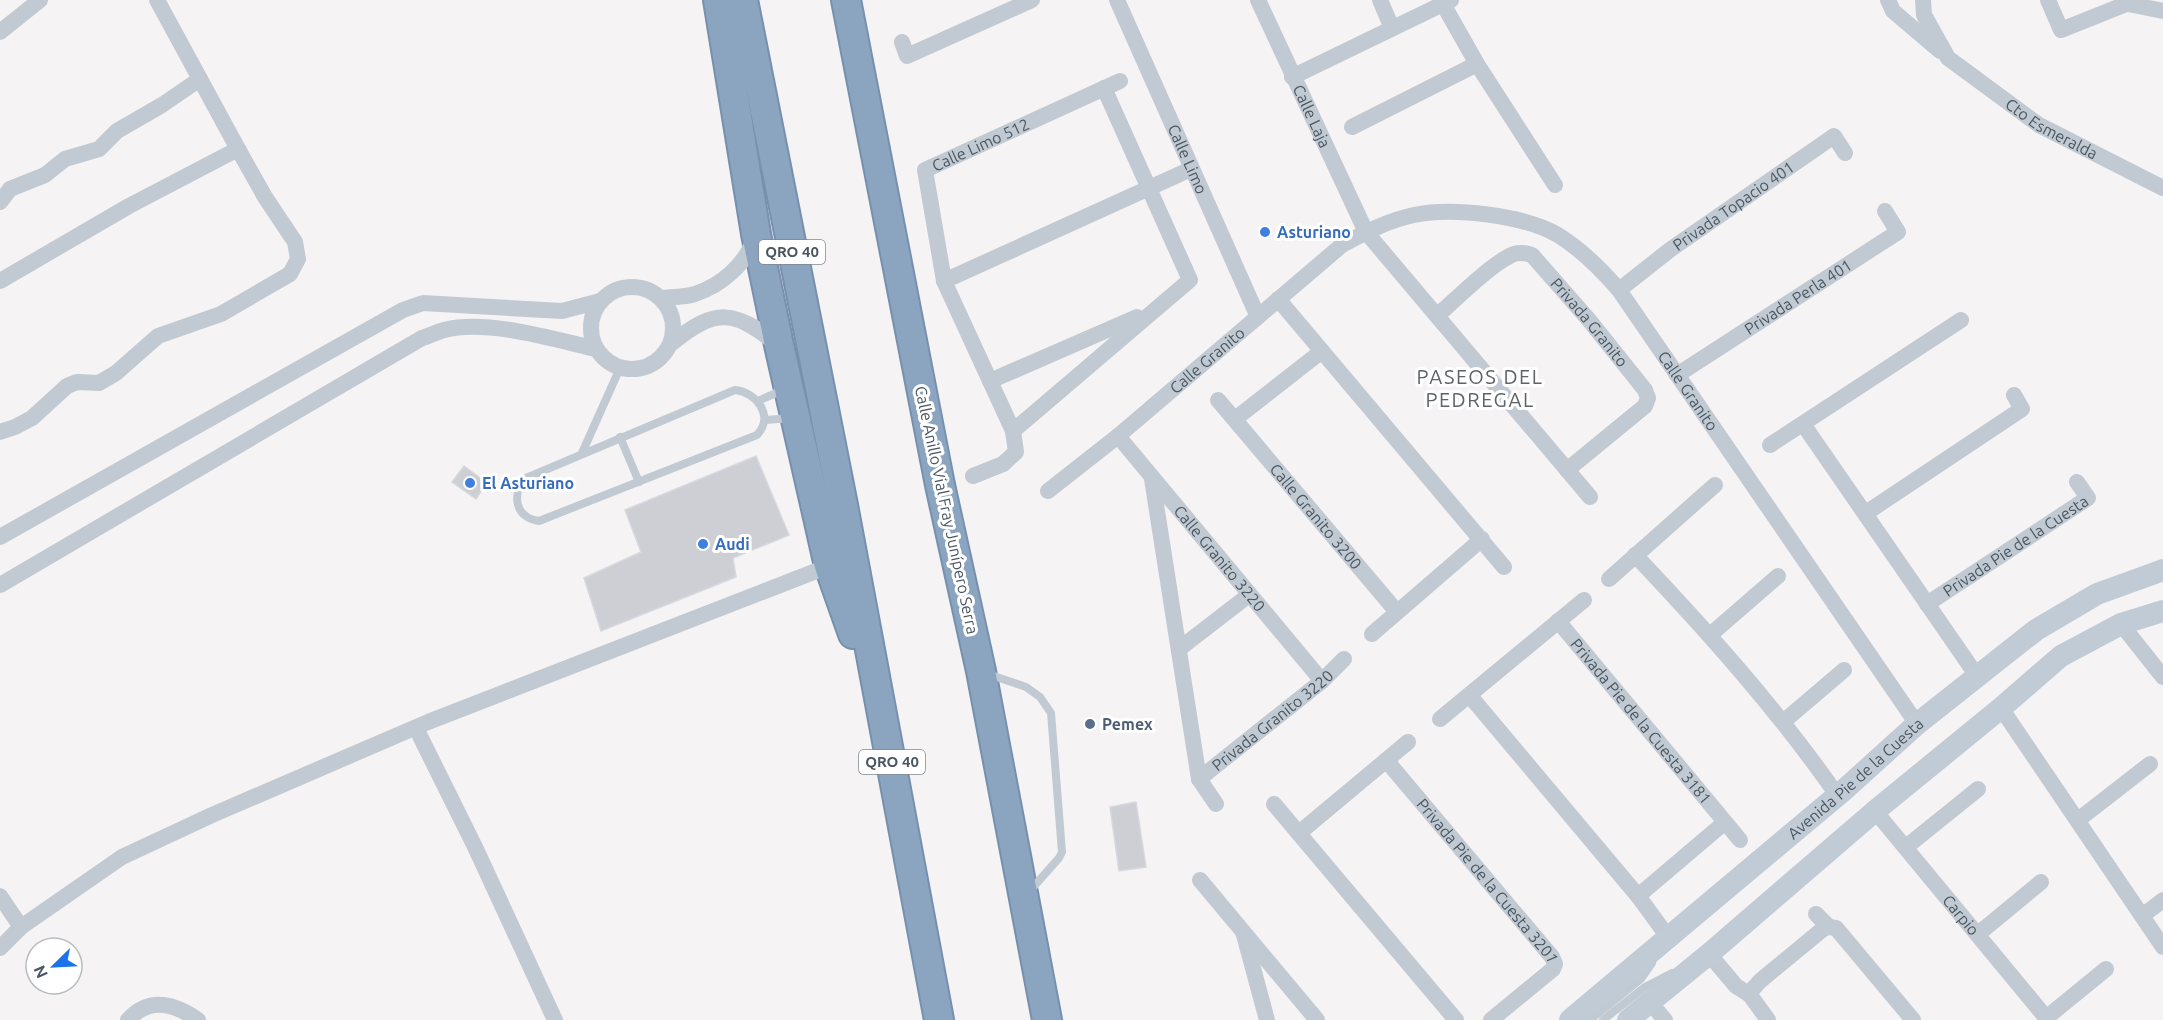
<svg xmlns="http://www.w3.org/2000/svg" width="2163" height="1020" font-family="Ubuntu,sans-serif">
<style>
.building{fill:#cdcfd5;stroke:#d7d9de;stroke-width:1.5}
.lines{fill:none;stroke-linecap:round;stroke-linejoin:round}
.highway-casing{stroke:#7690ad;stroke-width:32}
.lane{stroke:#c1cad2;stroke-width:8}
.street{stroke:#c1cad2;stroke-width:16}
.secondary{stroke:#c1cbd6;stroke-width:22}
.highway{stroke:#8ba5c1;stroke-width:28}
.shop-dot{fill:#3f7fe0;stroke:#fff;stroke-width:2}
.service-dot{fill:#5c6f8a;stroke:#fff;stroke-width:2}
.labels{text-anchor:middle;stroke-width:6;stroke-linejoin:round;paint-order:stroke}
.shield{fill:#fff;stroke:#808990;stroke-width:1.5}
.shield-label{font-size:15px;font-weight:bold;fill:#4a5661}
.street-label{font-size:16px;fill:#4a5661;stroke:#fff}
.shop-label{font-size:16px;font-weight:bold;fill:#366cbe;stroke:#fff;text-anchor:start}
.service-label{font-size:16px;font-weight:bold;fill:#4e5e75;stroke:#fff;text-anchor:start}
.quarter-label{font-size:20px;letter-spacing:1.5px;fill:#5f6368;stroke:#fff}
</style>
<rect width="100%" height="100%" fill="#f5f3f3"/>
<!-- building -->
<g class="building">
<polygon points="756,456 789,535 733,558 736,577 601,631 584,578 641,552 625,510"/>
<polygon points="464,466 487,483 476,499 452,482"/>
<polygon points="1136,802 1146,867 1119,871 1110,807"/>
</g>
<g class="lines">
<!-- highway casing -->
<g class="highway-casing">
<g id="highway">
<polyline points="718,0 756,234 779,345 829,566 853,634"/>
<polyline points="743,0 843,505 939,1020"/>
<polyline points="846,0 940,485 981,671 1047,1020"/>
</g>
</g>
<!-- lane -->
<g class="lane">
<path d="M735,390c21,2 40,26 22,45l-218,86c-24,-3 -28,-27 -13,-43z"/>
<polyline points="758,401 776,393 782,386"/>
<polyline points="765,420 792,418"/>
<polyline points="620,437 639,482"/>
<polyline points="582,453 620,368"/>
<polyline points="988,674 1026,687 1040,697 1051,713 1062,852 1059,858 1028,893"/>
<polyline points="1590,1020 1641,979 1652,963"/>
<polyline points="1603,1020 1645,987 1672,973"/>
</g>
<!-- street -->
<g class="street">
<path id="s1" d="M1117,0l141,317"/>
<path id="s2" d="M1258,0l108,232 224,265"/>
<polyline points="1380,0 1392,28"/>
<polyline points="1888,0 1893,11 1940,51"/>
<path id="s3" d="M1923,0l1,15 24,43 91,67 124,63"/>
<polyline points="2048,0 2061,30 2136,0"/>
<polyline points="1443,4 1477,64 1555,185"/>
<polyline points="2128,4 2163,11"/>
<polyline points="0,32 40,0"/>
<polyline points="902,42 907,56 1032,0"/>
<polyline points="1292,77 1451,0"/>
<polyline points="1352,127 1477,64"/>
<polyline points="0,202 10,189 45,175 65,159 99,149 117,131 162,105 200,79"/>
<polyline points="0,281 129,206 238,149"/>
<polyline points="944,281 1191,169"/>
<circle cx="632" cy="328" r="41"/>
<path id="s4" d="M1619,290l52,-41 163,-113 11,17"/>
<path d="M662,298c10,-1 23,-1 33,-4 27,-9 51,-30 60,-57"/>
<polyline points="1278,299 1504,567"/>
<path id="s5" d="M1437,316c18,-16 56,-54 77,-62 6,-2 12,-1 18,1l57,65 56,70 3,8 -3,8 -78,64"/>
<path d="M672,343c44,-36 63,-33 106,2"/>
<path id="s6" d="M1677,375l221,-143 -13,-21"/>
<polyline points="990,381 1137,317"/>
<path id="s7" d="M1218,400l179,212"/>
<polyline points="1235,419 1322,351"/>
<polyline points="1803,424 1977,676"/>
<polyline points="1013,431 1190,280 1104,88"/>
<polyline points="0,432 15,427 32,418 67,386 77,382 99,383 116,373 158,336 221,314 290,274 298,259 295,242 265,197 238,149 157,0"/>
<path id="s8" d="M1118,436l204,245"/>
<polyline points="1770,445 1961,320"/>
<path id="s9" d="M973,476l30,-12 13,-12 -3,-21 -69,-150 -19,-111 195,-89"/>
<polyline points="1152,479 1199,779 1216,804"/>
<path id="s10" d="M1048,491l70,-55 224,-191c22,-12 47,-25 72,-30 39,-8 109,0 144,20 24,15 43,34 61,55l298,434"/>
<polyline points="1866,513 2022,409 2014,395"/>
<polyline points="0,537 403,310 423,303 562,311 600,301"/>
<path d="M1635,555c72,76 142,154 202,240"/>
<polyline points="1609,579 1715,485"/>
<path d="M0,585l422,-247c7,-2 15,-6 22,-8 43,-11 109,9 152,19"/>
<path id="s11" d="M1927,604l161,-106 -11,-16"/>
<path id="s12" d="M1558,621l182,219"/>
<polyline points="2121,624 2163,677"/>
<polyline points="1372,634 1482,539"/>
<polyline points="1710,635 1778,576"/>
<polyline points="1179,649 1249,595"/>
<polyline points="1470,696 1638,896 1668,937"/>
<polyline points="2001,708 2163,947"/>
<polyline points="1440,719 1584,600"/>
<polyline points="1783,722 1844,670"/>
<polyline points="416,728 476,849 555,1020"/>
<path id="s13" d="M1386,760l166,197 3,7 -2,5 -62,51"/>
<path id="s14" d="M1199,779l123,-98 22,-22"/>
<polyline points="1274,804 1456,1020"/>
<path id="s15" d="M1875,811l173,209"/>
<polyline points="2078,820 2150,764"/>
<polyline points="1299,833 1408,742"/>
<polyline points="1906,847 1978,789"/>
<polyline points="1200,880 1317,1020"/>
<polyline points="0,896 21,927"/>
<polyline points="1638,896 1724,823"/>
<polyline points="1816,914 1829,927"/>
<polyline points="2142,916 2163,900"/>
<polyline points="1978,934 2041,882"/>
<polyline points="1244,935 1267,1020"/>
<polyline points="0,948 21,927 122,857 212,815 428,722 829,566"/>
<polyline points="1709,954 1736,986 1750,995 1768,1020"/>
<polyline points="1750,995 1752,990 1760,981 1823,929 1829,927 1836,928 1913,1020"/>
<polyline points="1650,1002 1665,1020"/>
<polyline points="2046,1018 2106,969"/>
<path d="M128,1020c22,-24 47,-16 70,0"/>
</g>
<!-- secondary -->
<g class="secondary">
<path id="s16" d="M1570,1020l274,-230 73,-66 119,-94 61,-36 66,-24"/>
<polyline points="1628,1020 1709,954 1875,811 2001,708 2061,656 2121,624 2163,611"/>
</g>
<!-- highway -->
<use href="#highway" class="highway"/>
</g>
<!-- markers -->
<g class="shop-dot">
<circle cx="1265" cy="232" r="6"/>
<circle cx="470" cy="483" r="6"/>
<circle cx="703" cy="544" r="6"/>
</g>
<circle class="service-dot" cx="1090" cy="724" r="6"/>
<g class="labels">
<!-- shield labels -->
<g class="shield">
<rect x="759" y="240" width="66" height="24" rx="4.5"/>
<rect x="859" y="750" width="66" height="24" rx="4.5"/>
</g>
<g class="shield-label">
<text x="792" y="257">QRO 40</text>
<text x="892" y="767">QRO 40</text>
</g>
<!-- street labels -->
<g class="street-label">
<text dy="6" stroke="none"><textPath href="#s2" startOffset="128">Calle Laja</textPath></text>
<text dy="6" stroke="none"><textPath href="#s3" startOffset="190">Cto Esmeralda</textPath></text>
<text dy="6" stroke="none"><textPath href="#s9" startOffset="410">Calle Limo 512</textPath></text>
<text dy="6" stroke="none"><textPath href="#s1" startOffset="174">Calle Limo</textPath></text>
<text dy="6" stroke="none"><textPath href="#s4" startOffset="142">Privada Topacio 401</textPath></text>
<text dy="6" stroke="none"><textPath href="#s6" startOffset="144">Privada Perla 401</textPath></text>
<text dy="6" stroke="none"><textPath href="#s5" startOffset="206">Privada Granito</textPath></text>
<text dy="6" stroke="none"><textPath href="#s10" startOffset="206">Calle Granito</textPath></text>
<text dy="6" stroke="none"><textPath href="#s10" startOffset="814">Calle Granito</textPath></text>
<text transform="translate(947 510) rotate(78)" y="6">Calle Anillo Vial Fray Junípero Serra</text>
<text dy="6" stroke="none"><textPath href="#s7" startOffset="152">Calle Granito 3200</textPath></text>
<text dy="6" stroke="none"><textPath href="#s11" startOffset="106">Privada Pie de la Cuesta</textPath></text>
<text dy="6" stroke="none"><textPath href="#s8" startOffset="159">Calle Granito 3220</textPath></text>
<text dy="6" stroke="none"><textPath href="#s14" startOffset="94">Privada Granito 3220</textPath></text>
<text dy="6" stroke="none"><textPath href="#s12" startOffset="130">Privada Pie de la Cuesta 3181</textPath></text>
<text dy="6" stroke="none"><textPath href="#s16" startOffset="374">Avenida Pie de la Cuesta</textPath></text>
<text dy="6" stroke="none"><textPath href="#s13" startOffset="158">Privada Pie de la Cuesta 3201</textPath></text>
<text dy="6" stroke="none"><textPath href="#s15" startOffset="135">Carpio</textPath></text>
</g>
<!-- shop labels -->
<g class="shop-label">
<text x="1277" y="238">Asturiano</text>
<text x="482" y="489">El Asturiano</text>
<text x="715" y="550">Audi</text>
</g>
<!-- service labels -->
<g class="service-label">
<text x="1102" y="730">Pemex</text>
</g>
<!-- quarter labels -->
<g class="quarter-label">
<text x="1480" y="384">PASEOS DEL<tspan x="1480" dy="23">PEDREGAL</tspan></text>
</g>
</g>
<!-- north arrow -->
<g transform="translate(54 966) rotate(246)"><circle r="28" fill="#ffffff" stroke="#b7bbc0" stroke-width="1.5"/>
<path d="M0-4.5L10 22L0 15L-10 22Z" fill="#1a73e8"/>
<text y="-9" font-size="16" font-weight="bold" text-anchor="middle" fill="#4a5661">N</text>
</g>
</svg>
